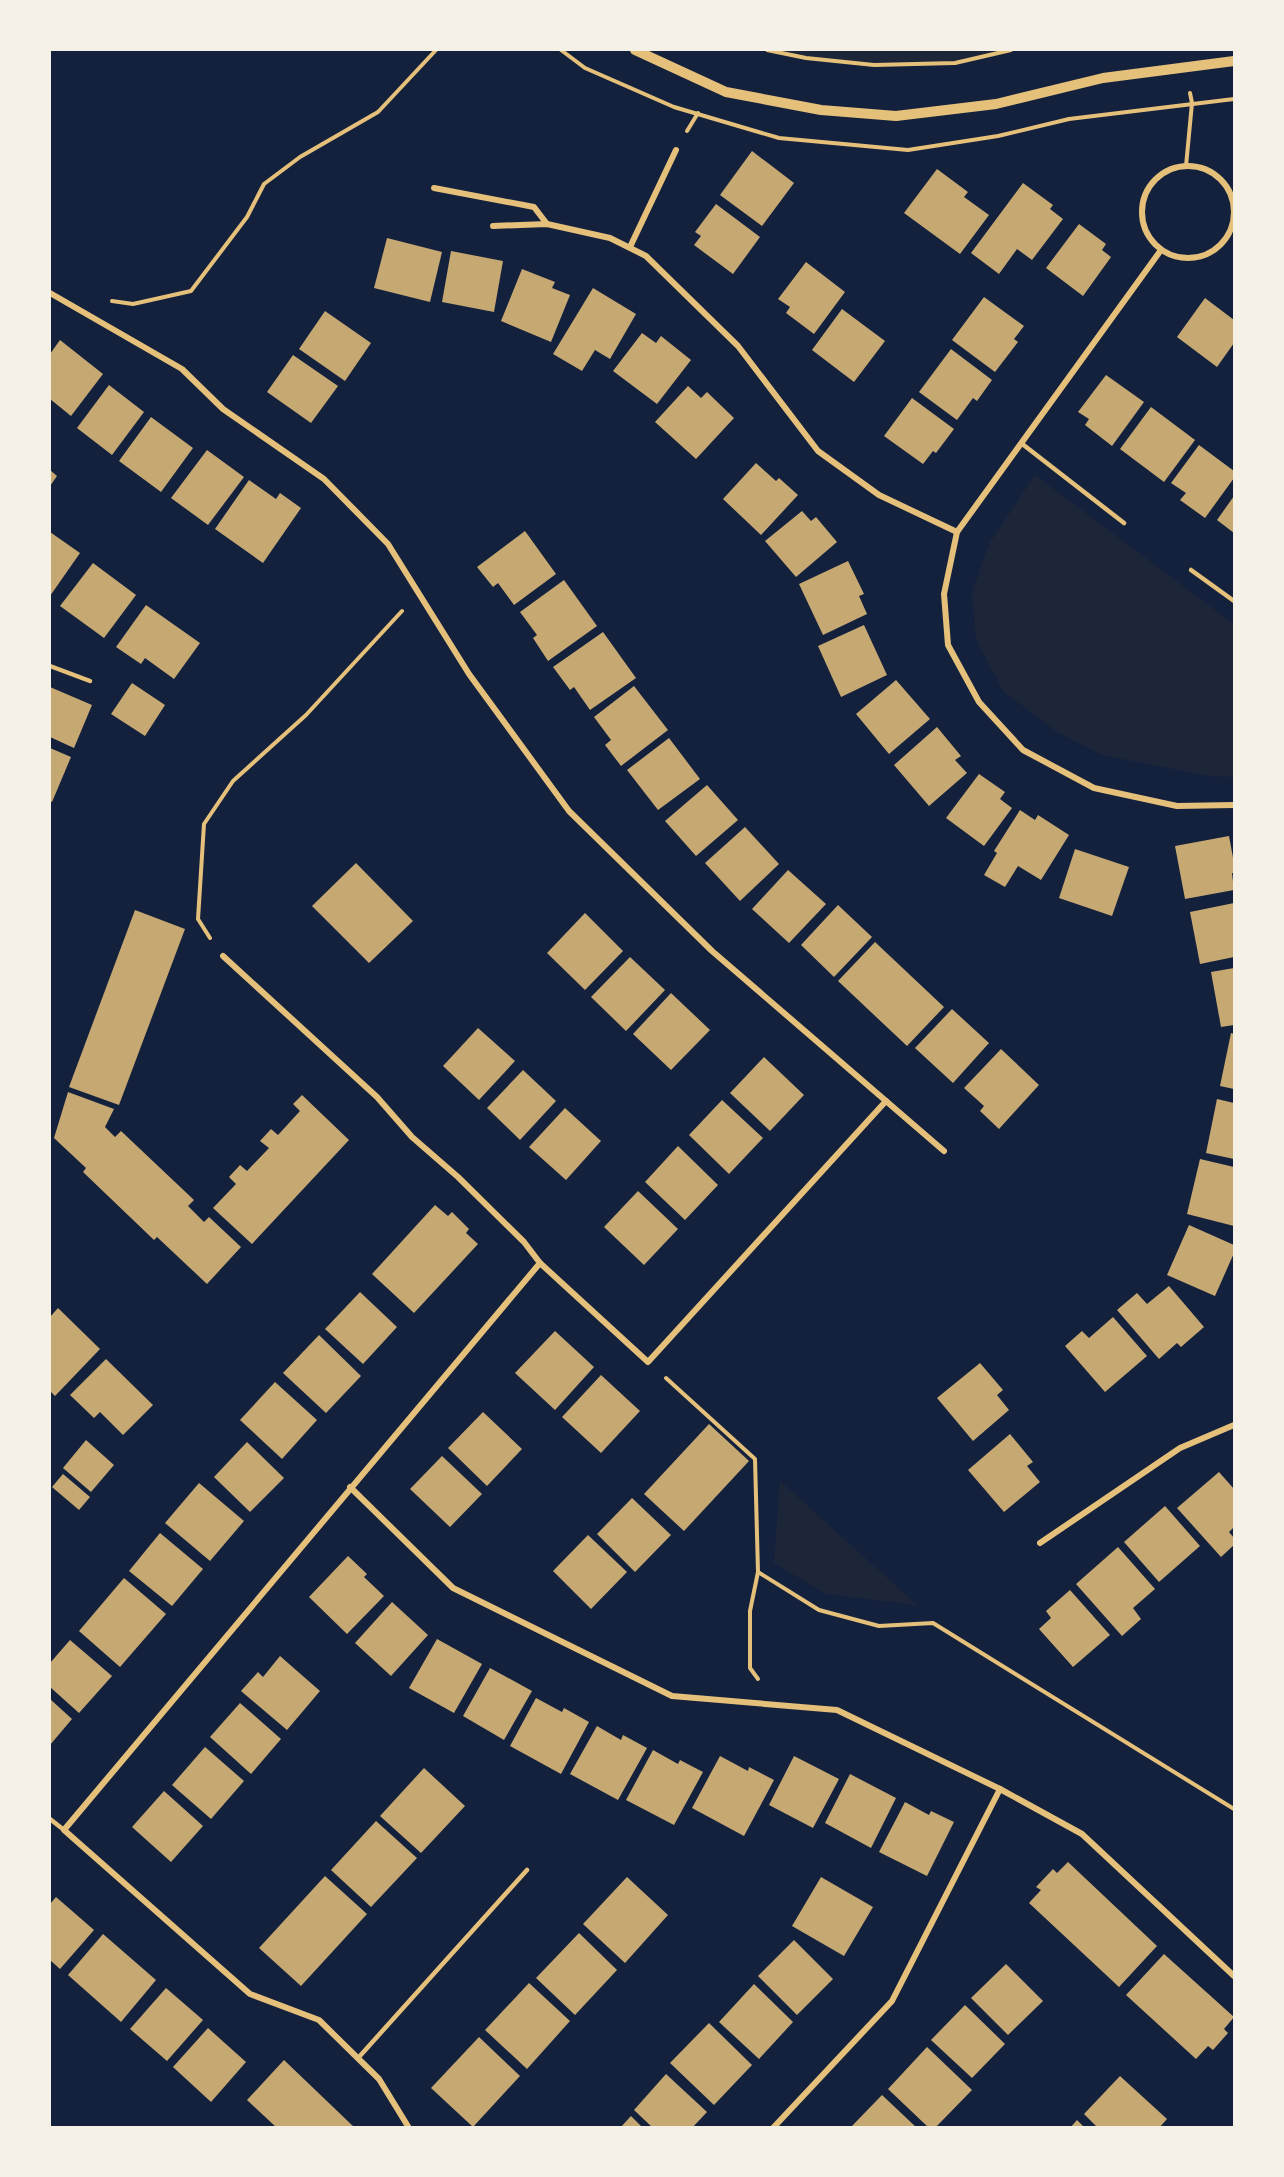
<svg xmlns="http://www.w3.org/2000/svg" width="1284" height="2177" font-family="'Asap Condensed',sans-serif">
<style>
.green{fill:#1d2539}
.building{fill:#c6a872}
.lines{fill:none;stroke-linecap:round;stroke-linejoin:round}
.path{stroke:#e5c07b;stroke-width:4}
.service{stroke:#e5c07b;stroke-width:4.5}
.minor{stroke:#e5c07b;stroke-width:6}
.tertiary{stroke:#e5c07b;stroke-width:10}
</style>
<rect width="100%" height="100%" fill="#14213d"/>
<!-- green -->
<g class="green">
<polygon points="767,50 1011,50 955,63 874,65 806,58"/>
<polygon points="1035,475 1234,624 1234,777 1209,776 1102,755 1057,732 1003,691 976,639 972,593 989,544"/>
<polygon points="780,1481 917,1605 826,1594 774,1563"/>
</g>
<!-- building -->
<g class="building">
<polygon points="752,151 794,183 762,226 720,195"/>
<polygon points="937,169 968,192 964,197 989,215 960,254 904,213"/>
<polygon points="1023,183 1053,205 1050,209 1063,219 1032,260 1017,249 999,274 971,253"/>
<polygon points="716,204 760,237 733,274 694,245 701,236 695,232"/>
<polygon points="1079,224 1106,244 1102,250 1111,257 1083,296 1046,268"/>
<polygon points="387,238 442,252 430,302 374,288"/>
<polygon points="451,251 503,261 494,312 442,302"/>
<polygon points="806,262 845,292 814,334 786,313 790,307 778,299"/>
<polygon points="522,269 555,282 552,288 570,295 551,342 501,321"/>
<polygon points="593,288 636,314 610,359 595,350 582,371 553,354"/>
<polygon points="984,297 1024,326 1014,339 1018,342 995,372 952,340"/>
<polygon points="1205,298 1234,320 1234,343 1217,367 1177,337"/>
<polygon points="842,309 885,341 854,382 812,350"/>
<polygon points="325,311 371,343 345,381 299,349"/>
<polygon points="642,333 656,343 661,336 691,360 657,404 613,371"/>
<polygon points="60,340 103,374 71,416 50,399 50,354"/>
<polygon points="951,349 992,380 977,401 973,398 957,420 919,392"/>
<polygon points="293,355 338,386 311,423 267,392"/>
<polygon points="1106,375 1144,402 1112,446 1085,425 1089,419 1078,412"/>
<polygon points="109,385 144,412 112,455 77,428"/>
<polygon points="688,386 701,398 707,392 734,418 696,459 655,422"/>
<polygon points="912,398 954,429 936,453 933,451 923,464 884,436"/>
<polygon points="1151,407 1195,440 1164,482 1120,449"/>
<polygon points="151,417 193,448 161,492 119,461"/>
<polygon points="1199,445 1234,471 1234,478 1205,518 1180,500 1186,493 1171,483"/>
<polygon points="207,450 244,477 208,525 171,498"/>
<polygon points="756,463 776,481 779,478 798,495 761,535 723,499"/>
<polygon points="50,470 57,476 50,486"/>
<polygon points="249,480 276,499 280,493 301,508 263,563 215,529"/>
<polygon points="1234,496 1234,533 1217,520"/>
<polygon points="802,511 811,521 816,517 837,542 796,577 765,541"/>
<polygon points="525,531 556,574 514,605 498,583 493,587 477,567"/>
<polygon points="50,532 80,553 50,596"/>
<polygon points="848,561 864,594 859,596 867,614 823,635 799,584"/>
<polygon points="93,563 136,595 104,638 60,606"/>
<polygon points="564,580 597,626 548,661 533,638 537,635 520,612"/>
<polygon points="146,605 200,643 174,679 145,658 141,664 116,647"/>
<polygon points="864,625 887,675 841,697 818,646"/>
<polygon points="603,632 636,678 590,710 574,687 570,690 553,667"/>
<polygon points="896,680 930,719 889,754 856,714"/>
<polygon points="132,683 165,705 145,736 111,714"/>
<polygon points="634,686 668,730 621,766 605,745 611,740 594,717"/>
<polygon points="50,687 92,705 74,748 50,737"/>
<polygon points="937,727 961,756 955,760 967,773 929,806 894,765"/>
<polygon points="669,738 700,779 658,810 627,770"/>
<polygon points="50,748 71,757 52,802 50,801"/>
<polygon points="979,774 1005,792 1000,799 1012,808 984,846 946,818"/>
<polygon points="707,785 738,820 696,856 665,821"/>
<polygon points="1020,810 1035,820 1038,815 1069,835 1041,880 1018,866 1005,887 984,875 997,853 994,851"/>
<polygon points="745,827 779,864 740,901 705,863"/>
<polygon points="1229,836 1234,863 1234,873 1232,873 1234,890 1185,899 1175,846"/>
<polygon points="1075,849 1129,867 1112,916 1059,898"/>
<polygon points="356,863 413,921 369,963 312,906"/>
<polygon points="788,870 826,904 789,943 752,909"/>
<polygon points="1234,903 1234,957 1200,964 1190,912"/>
<polygon points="838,905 872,937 834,977 801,945"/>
<polygon points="135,910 185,929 119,1105 69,1087"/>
<polygon points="585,913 623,951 585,990 547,953"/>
<polygon points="875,942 944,1007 907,1046 838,981"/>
<polygon points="630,957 665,990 626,1031 591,997"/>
<polygon points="1234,968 1234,1025 1221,1027 1211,972"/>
<polygon points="671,993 710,1030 671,1070 633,1034"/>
<polygon points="952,1009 989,1043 953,1083 915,1048"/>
<polygon points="478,1028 515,1061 479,1100 443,1066"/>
<polygon points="1231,1033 1234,1034 1234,1089 1220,1086"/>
<polygon points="1001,1049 1039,1085 999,1129 980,1111 984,1106 964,1088"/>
<polygon points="764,1057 804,1095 770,1131 730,1093"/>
<polygon points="523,1070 556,1101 520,1140 487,1108"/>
<polygon points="68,1092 114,1109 105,1127 115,1137 121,1131 194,1200 188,1206 204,1222 209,1217 241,1247 207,1284 157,1237 154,1240 83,1172 86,1168 54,1138"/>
<polygon points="302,1095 349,1140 252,1244 213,1208 236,1184 229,1177 240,1165 247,1171 269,1148 260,1141 271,1129 278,1135 300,1111 293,1104"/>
<polygon points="1217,1099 1234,1103 1234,1159 1206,1153"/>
<polygon points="722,1100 763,1138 729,1174 689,1135"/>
<polygon points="565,1108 601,1141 566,1180 529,1147"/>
<polygon points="678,1146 718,1185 685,1220 645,1182"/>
<polygon points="1200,1159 1234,1167 1234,1226 1187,1214"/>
<polygon points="638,1191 678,1229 644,1265 604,1227"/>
<polygon points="435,1205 448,1216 452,1212 469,1229 466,1233 478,1244 414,1313 372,1274"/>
<polygon points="1189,1225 1234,1245 1234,1253 1215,1296 1167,1275"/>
<polygon points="1169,1286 1204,1327 1181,1347 1177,1343 1159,1359 1117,1310 1137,1293 1147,1304"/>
<polygon points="360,1292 397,1327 363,1364 325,1329"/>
<polygon points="58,1308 100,1349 55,1396 50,1391 50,1317"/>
<polygon points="1113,1317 1147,1356 1105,1392 1065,1346 1082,1331 1089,1338"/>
<polygon points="555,1331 594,1367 555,1410 515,1373"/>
<polygon points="319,1335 361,1376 326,1413 283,1373"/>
<polygon points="106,1359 153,1405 123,1435 100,1412 94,1418 70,1395"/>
<polygon points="980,1363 1003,1390 997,1395 1009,1410 973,1441 937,1398"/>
<polygon points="601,1375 640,1411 601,1453 562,1417"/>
<polygon points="275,1382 317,1420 282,1459 240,1420"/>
<polygon points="483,1412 522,1449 487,1486 448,1448"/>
<polygon points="709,1424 749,1461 684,1531 644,1494"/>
<polygon points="1010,1434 1033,1462 1027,1466 1040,1482 1004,1512 968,1470"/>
<polygon points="86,1440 114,1465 91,1492 63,1468"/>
<polygon points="247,1442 284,1478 250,1512 214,1477"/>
<polygon points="442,1456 482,1494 450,1527 410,1489"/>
<polygon points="1219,1472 1234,1489 1234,1527 1229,1532 1234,1538 1234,1545 1221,1557 1177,1508"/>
<polygon points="63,1474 90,1497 79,1510 52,1487"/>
<polygon points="199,1483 244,1521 210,1561 165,1523"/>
<polygon points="632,1498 671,1535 635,1572 597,1534"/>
<polygon points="1165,1506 1200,1546 1159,1582 1124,1542"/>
<polygon points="160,1533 203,1569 172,1606 129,1571"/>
<polygon points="588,1535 627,1572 591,1609 553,1571"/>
<polygon points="1118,1547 1155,1589 1133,1608 1141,1619 1122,1636 1076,1584"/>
<polygon points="348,1556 367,1574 364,1577 384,1596 347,1634 309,1597"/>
<polygon points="124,1578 166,1614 120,1667 79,1631"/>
<polygon points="1070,1590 1110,1635 1073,1667 1039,1629 1051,1618 1046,1611"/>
<polygon points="392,1602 428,1635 391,1676 355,1643"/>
<polygon points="437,1639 482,1664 454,1713 409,1688"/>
<polygon points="70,1640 112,1676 79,1713 50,1687 50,1663"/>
<polygon points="280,1656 320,1691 287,1730 241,1691 258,1672 263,1677"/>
<polygon points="490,1668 532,1691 504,1740 463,1716"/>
<polygon points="536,1698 562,1712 564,1708 589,1722 561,1774 510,1746"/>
<polygon points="50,1699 72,1719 50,1745"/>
<polygon points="240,1703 281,1739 251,1774 210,1737"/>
<polygon points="597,1726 621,1740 623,1735 647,1748 618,1800 570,1774"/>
<polygon points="205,1747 244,1781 211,1819 172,1785"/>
<polygon points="653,1750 678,1764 680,1760 703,1772 674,1825 626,1800"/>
<polygon points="720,1756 748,1771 749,1767 774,1780 744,1836 692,1808"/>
<polygon points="794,1756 839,1779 813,1828 769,1805"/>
<polygon points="424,1768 465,1806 421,1853 380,1816"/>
<polygon points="850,1774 896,1798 871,1848 825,1823"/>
<polygon points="164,1791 203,1826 171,1862 132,1827"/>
<polygon points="905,1802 929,1815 931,1811 954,1822 927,1876 879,1852"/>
<polygon points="376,1821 417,1858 371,1907 331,1870"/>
<polygon points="1068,1862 1157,1946 1119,1987 1029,1903 1041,1890 1036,1887 1053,1869 1057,1873"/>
<polygon points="325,1876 367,1914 301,1986 259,1948"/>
<polygon points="627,1877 668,1915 625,1963 583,1924"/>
<polygon points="821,1877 873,1907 844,1956 792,1926"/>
<polygon points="56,1897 94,1930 60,1969 50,1960 50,1904"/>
<polygon points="579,1933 617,1970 575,2015 536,1978"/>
<polygon points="103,1934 156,1980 121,2022 68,1975"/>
<polygon points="794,1940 833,1979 797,2015 758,1976"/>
<polygon points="1164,1954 1234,2017 1224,2029 1228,2033 1213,2050 1208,2046 1196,2059 1126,1995"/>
<polygon points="1006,1964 1043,2001 1008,2035 971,1998"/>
<polygon points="529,1983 570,2021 527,2069 485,2030"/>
<polygon points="754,1984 793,2022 759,2059 719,2022"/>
<polygon points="166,1988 203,2020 167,2061 130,2029"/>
<polygon points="965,2005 1005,2044 972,2078 931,2040"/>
<polygon points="709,2023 752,2065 714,2105 670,2063"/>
<polygon points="208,2028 246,2062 211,2102 173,2067"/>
<polygon points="479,2037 520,2076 473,2127 431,2088"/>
<polygon points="927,2047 972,2090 935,2128 929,2128 888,2089"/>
<polygon points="284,2060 355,2128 277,2128 247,2100"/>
<polygon points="666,2074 707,2112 692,2128 653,2128 634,2110"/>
<polygon points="1120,2076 1167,2119 1159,2128 1098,2128 1084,2114"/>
<polygon points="882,2095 917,2128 850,2128"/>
<polygon points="631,2116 643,2128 620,2128"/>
<polygon points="1077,2120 1085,2128 1070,2128"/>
</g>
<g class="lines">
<!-- path -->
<g class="path">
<polyline points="561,50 585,68 674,107 779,138 908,150 998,136 1069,119 1234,99"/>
<polyline points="767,50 806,58 874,65 955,63 1011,50"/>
<polyline points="687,131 698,113"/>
<polyline points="1186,166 1192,103 1190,93"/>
<polyline points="112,301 133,304 191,291 247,217 264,184 300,157 378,112 436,50"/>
<polyline points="210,938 198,919 204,824 233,781 306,715 402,611"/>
<polyline points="666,1378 755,1459 758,1572 819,1610 879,1626 933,1623 1234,1809"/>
<polyline points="758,1572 750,1611 750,1668 758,1679"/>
</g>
<!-- service -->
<g class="service">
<polyline points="1021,443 1124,523"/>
<polyline points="1191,570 1234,601"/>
<polyline points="50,666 90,681"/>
<polyline points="50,1819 64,1830"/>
<polyline points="359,2057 527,1870"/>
</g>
<!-- minor -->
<g class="minor">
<circle cx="1188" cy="212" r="46"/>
<polyline points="434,188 534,207 547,224"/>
<polyline points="493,226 547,224 610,238 646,256 738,346 818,451 879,495 957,532"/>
<polyline points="630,247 676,150"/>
<polyline points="1161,250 957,532 944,594 948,645 979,702 1023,750 1094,788 1177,806 1234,805"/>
<polyline points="50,293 182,369 223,409 324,479 388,544 469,674 569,811 712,951 944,1151"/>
<polyline points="223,956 377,1097 412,1137 458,1177 524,1242 540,1263 648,1362 886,1101"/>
<polyline points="350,1487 453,1588 672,1696 837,1710 1000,1789 1082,1834 1234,1976"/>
<polyline points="1040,1543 1180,1448 1234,1425"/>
<polyline points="409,2128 379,2079 319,2020 250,1994 64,1830 540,1263"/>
<polyline points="773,2128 892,2001 1000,1789"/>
</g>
<!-- tertiary -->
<polyline class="tertiary" points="635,50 726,92 821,110 896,116 996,104 1103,78 1234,61"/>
</g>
<!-- border -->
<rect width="1284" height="2177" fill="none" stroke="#f6f1e7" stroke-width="102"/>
</svg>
